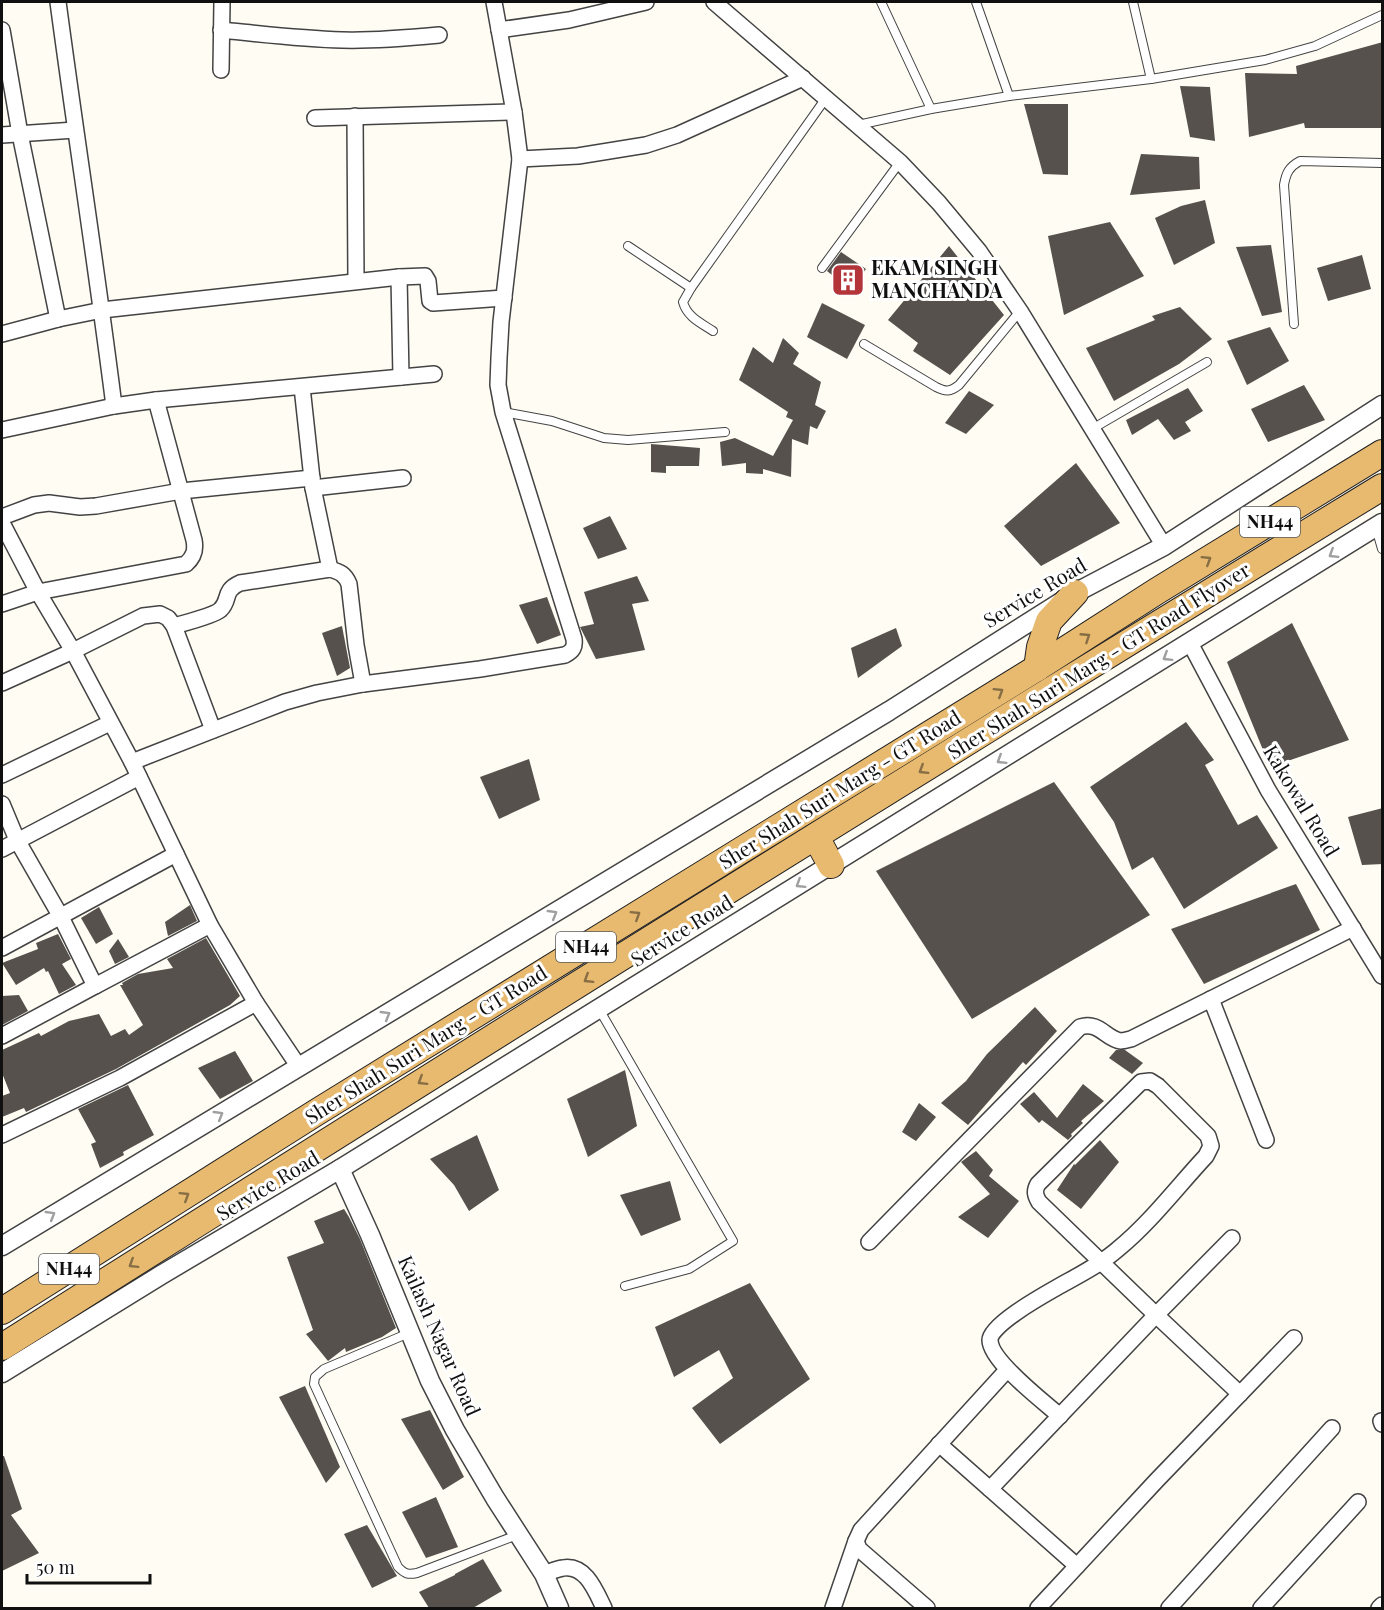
<svg xmlns="http://www.w3.org/2000/svg" width="1384" height="1610" font-family="'Playfair Display',serif">
<style>
.building{fill:#57514d}
.lines{fill:none;stroke-linecap:round;stroke-linejoin:round}
.service-casing{stroke:#434343;stroke-width:10}
.minor-casing{stroke:#434343;stroke-width:18}
.tertiary-casing{stroke:#434343;stroke-width:21}
.trunk-casing{stroke:#212121;stroke-width:28}
.service{stroke:#fff;stroke-width:8}
.minor{stroke:#fff;stroke-width:15}
.tertiary{stroke:#fff;stroke-width:18}
.trunk{stroke:#e8ba70;stroke-width:26}
.oneway{stroke:#9f9f9f}
.oneway2{stroke:#876e45}
.labels{text-anchor:middle;stroke-width:6;stroke-linejoin:round;paint-order:stroke}
.shield{fill:#fff;stroke:#585858;stroke-width:1.5}
.shield-label{font-size:18px;font-weight:bold;fill:#101010}
.poi-label{font-size:20px;font-weight:bold;fill:#101010;stroke:#fff;text-anchor:start}
.street-label{font-size:20px;fill:#101010;stroke:#fff}
</style>
<rect width="100%" height="100%" fill="#fefcf3"/>
<!-- building -->
<g class="building">
<polygon points="1383,42 1383,128 1305,128 1304,123 1249,137 1245,73 1297,74 1296,66"/>
<polygon points="1180,86 1210,87 1215,141 1190,137"/>
<polygon points="1024,104 1068,104 1068,175 1043,174"/>
<polygon points="1141,154 1199,157 1200,189 1130,195"/>
<polygon points="1205,200 1215,243 1174,265 1155,218 1181,206"/>
<polygon points="1110,222 1144,276 1064,315 1048,236"/>
<polygon points="1271,245 1282,312 1262,316 1236,247"/>
<polygon points="949,246 1004,315 950,375 913,351 918,343 888,320"/>
<polygon points="841,252 866,269 851,290 827,271"/>
<polygon points="1362,255 1371,289 1328,301 1317,268"/>
<polygon points="822,303 865,325 847,359 807,337"/>
<polygon points="1180,307 1212,339 1179,364 1114,401 1086,348 1155,320 1152,316"/>
<polygon points="1270,327 1289,361 1247,385 1227,341"/>
<polygon points="783,338 799,353 793,364 821,382 815,405 826,411 817,429 810,426 808,445 792,439 791,477 763,469 763,474 746,473 746,463 722,466 720,442 735,438 773,456 793,420 786,417 788,412 739,380 753,347 773,363"/>
<polygon points="1304,385 1325,420 1268,442 1251,409"/>
<polygon points="1188,388 1203,411 1185,422 1191,431 1174,440 1158,419 1132,435 1126,420"/>
<polygon points="969,391 994,405 966,434 945,423"/>
<polygon points="651,444 700,448 699,466 666,466 666,473 651,472"/>
<polygon points="1076,463 1120,523 1041,566 1004,526"/>
<polygon points="610,516 627,549 598,559 583,528"/>
<polygon points="637,576 649,601 632,604 645,650 596,659 580,627 594,624 584,592"/>
<polygon points="547,597 561,635 537,644 519,605"/>
<polygon points="1292,623 1349,740 1270,767 1227,662"/>
<polygon points="342,626 350,668 337,676 322,633"/>
<polygon points="896,628 902,646 858,678 851,648"/>
<polygon points="1186,722 1214,760 1205,765 1238,825 1257,815 1278,848 1184,909 1153,857 1132,870 1114,822 1090,787"/>
<polygon points="529,759 540,800 499,819 480,777"/>
<polygon points="1054,782 1150,915 972,1019 876,871"/>
<polygon points="1383,808 1383,864 1362,865 1348,817"/>
<polygon points="1296,884 1320,930 1204,984 1171,929"/>
<polygon points="190,905 197,921 168,936 165,922"/>
<polygon points="99,907 113,934 96,944 81,918"/>
<polygon points="58,934 71,959 62,964 76,985 59,994 48,971 46,972 44,968 16,985 2,963 38,949 36,943"/>
<polygon points="206,938 240,996 230,1005 116,1069 26,1112 24,1108 2,1117 2,1096 10,1093 2,1073 2,1050 39,1033 41,1036 69,1021 99,1014 111,1036 125,1029 129,1035 143,1025 120,985 123,985 122,983 138,974 173,968 167,959"/>
<polygon points="118,939 129,957 115,964 109,951"/>
<polygon points="19,995 28,1011 2,1025 2,996"/>
<polygon points="1035,1007 1057,1031 1026,1065 1023,1062 968,1125 941,1103 966,1081 987,1054"/>
<polygon points="1116,1050 1125,1050 1143,1063 1132,1074 1109,1058"/>
<polygon points="235,1051 253,1081 220,1099 198,1068"/>
<polygon points="625,1070 637,1126 588,1157 567,1099"/>
<polygon points="1083,1084 1104,1101 1081,1121 1083,1123 1071,1134 1072,1136 1068,1140 1042,1120 1039,1123 1020,1104 1034,1092 1057,1118"/>
<polygon points="128,1085 154,1135 123,1152 124,1155 100,1168 91,1144 96,1142 78,1109"/>
<polygon points="919,1103 936,1117 916,1141 902,1132"/>
<polygon points="477,1135 499,1190 469,1211 454,1185 430,1159"/>
<polygon points="1100,1140 1119,1162 1081,1209 1057,1190 1074,1164 1075,1165"/>
<polygon points="976,1151 993,1170 989,1176 1019,1201 988,1238 958,1217 990,1194 961,1162"/>
<polygon points="670,1181 681,1220 641,1236 620,1195"/>
<polygon points="344,1209 349,1217 360,1239 396,1328 382,1337 346,1352 345,1348 328,1361 306,1334 313,1330 287,1257 324,1243 314,1221"/>
<polygon points="750,1283 810,1379 720,1444 692,1408 733,1378 719,1350 674,1377 655,1327"/>
<polygon points="305,1386 340,1467 326,1483 279,1397"/>
<polygon points="430,1410 464,1477 443,1490 401,1419"/>
<polygon points="2,1456 4,1456 22,1509 11,1515 39,1553 2,1571"/>
<polygon points="436,1497 458,1547 426,1558 402,1512"/>
<polygon points="367,1525 397,1576 372,1588 344,1534"/>
<polygon points="483,1559 502,1591 473,1608 429,1608 419,1592 455,1575 455,1574"/>
</g>
<g class="lines">
<!-- service casing -->
<g class="service-casing">
<g id="service">
<polyline points="881,2 931,109"/>
<polyline points="976,2 1009,96"/>
<polyline points="1133,2 1151,79"/>
<polyline points="858,125 931,109 1009,96 1151,79 1265,60 1315,46 1382,15"/>
<polyline points="628,246 691,288"/>
<polyline points="822,268 900,162"/>
<path d="M1294,324l-10,-139c2,-12 5,-18 16,-24l82,2"/>
<path d="M713,331c-12,-8 -26,-14 -30,-29l8,-14 135,-190"/>
<path d="M864,344l72,43c10,5 14,5 23,-2l61,-74"/>
<polyline points="503,412 552,421 604,438 628,440 725,432"/>
<polyline points="1092,429 1207,362"/>
<polyline points="1376,528 1382,549"/>
<polyline points="599,1009 733,1241 689,1269 625,1286"/>
<path d="M409,1333l-85,36 -9,8 -1,7 84,183c7,7 10,8 19,6l100,-38"/>
</g>
</g>
<!-- minor casing -->
<g class="minor-casing">
<g id="minor">
<path d="M58,2c18,135 39,269 56,404"/>
<polyline points="714,2 900,162 939,203 979,251 1020,311 1164,546"/>
<polyline points="2,30 20,134 58,319"/>
<path d="M221,30c40,4 81,9 121,10 32,1 65,-2 97,-5"/>
<polyline points="499,30 569,20 646,2"/>
<polyline points="221,70 222,2"/>
<polyline points="355,116 356,281"/>
<polyline points="315,118 514,112"/>
<polyline points="2,135 75,130"/>
<polyline points="520,159 578,156 646,145 677,135 803,78"/>
<polyline points="399,277 401,377"/>
<polyline points="2,334 58,319 102,310 399,277 425,276 428,281 430,301 433,303 504,298"/>
<polyline points="302,387 313,488 330,569"/>
<polyline points="2,430 114,406 156,400 434,374"/>
<polyline points="313,488 403,478"/>
<polyline points="2,517 34,505 49,503 80,507 96,506 181,491 312,478"/>
<polyline points="2,523 38,592 73,651 132,762 210,925 256,1003 299,1067"/>
<path d="M2,604l36,-12 148,-28c8,-7 10,-14 8,-24l-38,-140"/>
<path d="M174,626c10,-3 39,-10 46,-16 11,-10 2,-19 20,-27l90,-14c10,3 15,5 19,15l7,61 7,39"/>
<polyline points="1190,643 1268,790 1382,976"/>
<polyline points="2,683 73,651 143,616 160,614 168,618 174,626 213,730"/>
<path d="M132,762l153,-60 32,-9 46,-9 117,-15 85,-14c8,-4 10,-8 9,-16l-71,-227 -5,-27 1,-27 2,-36 19,-163 -6,-47 -20,-110"/>
<polyline points="2,775 110,723"/>
<polyline points="2,804 17,840 61,917 95,986 210,925"/>
<polyline points="2,849 139,777"/>
<polyline points="2,948 176,854"/>
<polyline points="1211,999 1266,1140"/>
<polyline points="2,1036 95,986"/>
<polyline points="2,1135 120,1078 256,1003"/>
<path d="M869,1242l211,-215c20,-6 25,12 41,14 2,0 9,-2 10,-2l222,-111"/>
<path d="M1060,1416c-16,-14 -70,-55 -70,-76 0,-15 52,-44 66,-52 21,-12 44,-23 62,-39 32,-26 60,-63 88,-93l5,-10 -3,-10 -50,-50 -8,-5 -9,1 -103,102c-4,7 -3,11 1,18l117,113 84,79"/>
<polyline points="1381,1421 1382,1424"/>
<polyline points="939,1444 1077,1566"/>
<polyline points="990,1489 1156,1315 1232,1238"/>
<polyline points="856,1541 859,1549 927,1608"/>
<path d="M544,1574c6,-2 12,-5 19,-6 23,-4 33,24 41,40"/>
<polyline points="833,1608 856,1541 861,1530 1007,1370"/>
<polyline points="1038,1608 1157,1480 1294,1338"/>
<polyline points="1169,1608 1332,1428"/>
<polyline points="1261,1608 1358,1502"/>
<polyline points="1379,1608 1382,1605"/>
</g>
</g>
<!-- tertiary casing -->
<g class="tertiary-casing">
<g id="tertiary">
<polyline points="340,1169 370,1235 430,1381 455,1430 495,1498 544,1574 559,1608"/>
<polyline points="2,1246 889,711 1075,593 1164,546 1382,405"/>
<polyline points="2,1373 161,1275 340,1169 1382,523"/>
</g>
</g>
<!-- trunk casing -->
<g class="trunk-casing">
<g id="trunk">
<polyline points="1037,668 1040,647 1049,621 1075,593"/>
<polyline points="816,837 831,865"/>
<polyline points="2,1311 317,1112 1037,668 1157,591 1382,453"/>
<path d="M2,1347c458,-290 918,-578 1380,-860"/>
</g>
</g>
<!-- service -->
<use href="#service" class="service"/>
<!-- minor -->
<use href="#minor" class="minor"/>
<!-- tertiary -->
<use href="#tertiary" class="tertiary"/>
<!-- trunk -->
<use href="#trunk" class="trunk"/>
</g>
<!-- one-way arrows -->
<defs><path id="oneway-chevron" d="M-2-3.5L2.5 0L-2 3.5" fill="none" stroke-width="1.6" stroke-linecap="round" stroke-linejoin="round" transform="scale(1.5)"/></defs>
<g class="oneway">
<use href="#oneway-chevron" transform="translate(1333 554) rotate(148)"/>
<use href="#oneway-chevron" transform="translate(1167 657) rotate(148)"/>
<use href="#oneway-chevron" transform="translate(1001 760) rotate(148)"/>
<use href="#oneway-chevron" transform="translate(800 884) rotate(148)"/>
<use href="#oneway-chevron" transform="translate(553 914) rotate(-31)"/>
<use href="#oneway-chevron" transform="translate(386 1015) rotate(-31)"/>
<use href="#oneway-chevron" transform="translate(219 1115) rotate(-31)"/>
<use href="#oneway-chevron" transform="translate(51 1215) rotate(-31)"/>
</g>
<g class="oneway2">
<use href="#oneway-chevron" transform="translate(1207 560) rotate(-32)"/>
<use href="#oneway-chevron" transform="translate(1086 637) rotate(-33)"/>
<use href="#oneway-chevron" transform="translate(999 692) rotate(-32)"/>
<use href="#oneway-chevron" transform="translate(923 770) rotate(148)"/>
<use href="#oneway-chevron" transform="translate(636 915) rotate(-32)"/>
<use href="#oneway-chevron" transform="translate(588 979) rotate(148)"/>
<use href="#oneway-chevron" transform="translate(422 1081) rotate(148)"/>
<use href="#oneway-chevron" transform="translate(185 1196) rotate(-32)"/>
<use href="#oneway-chevron" transform="translate(133 1264) rotate(148)"/>
</g>
<!-- icons -->
<defs>
<g id="building-square" transform="scale(1.725)"><rect x="-9" y="-9" width="18" height="18" rx="4" fill="#b33439" stroke="#fff"/><path d="M-4-6H4V6H1V3H-1V6H-4ZM-2.5-4.3h1.7v1.8h-1.7ZM.8-4.3h1.7v1.8H.8ZM-2.5-1h1.7V.8h-1.7ZM.8-1h1.7V.8H.8Z" fill="#fff"/></g>
</defs>
<g fill-rule="evenodd">
<use href="#building-square" x="848" y="280"/>
</g>
<g class="labels">
<!-- shield labels -->
<g class="shield">
<rect x="1240" y="507" width="60" height="30" rx="4.5"/>
<rect x="556" y="932" width="60" height="30" rx="4.5"/>
<rect x="39" y="1254" width="60" height="30" rx="4.5"/>
</g>
<g class="shield-label">
<text x="1270" y="528">NH44</text>
<text x="586" y="953">NH44</text>
<text x="69" y="1275">NH44</text>
</g>
<!-- poi labels -->
<g class="poi-label">
<text x="871" y="275">EKAM SINGH<tspan x="871" dy="23">MANCHANDA</tspan></text>
</g>
<!-- street labels -->
<g class="street-label">
<text transform="translate(1035 593) rotate(-31)" y="7">Service Road</text>
<text transform="translate(1099 661) rotate(-32)" y="7">Sher Shah Suri Marg - GT Road Flyover</text>
<text transform="translate(840 790) rotate(-32)" y="7">Sher Shah Suri Marg - GT Road</text>
<text transform="translate(1301 801) rotate(59)" y="7">Kakowal Road</text>
<text transform="translate(682 931) rotate(-32)" y="7">Service Road</text>
<text transform="translate(426 1045) rotate(-32)" y="7">Sher Shah Suri Marg - GT Road</text>
<text transform="translate(268 1186) rotate(-31)" y="7">Service Road</text>
<text transform="translate(439 1336) rotate(66)" y="7">Kailash Nagar Road</text>
</g>
</g>
<!-- border -->
<rect width="1384" height="1610" fill="none" stroke="#101010" stroke-width="6"/>
<!-- scale -->
<path d="M27 1574v9h123v-9" fill="none" stroke="#101010" stroke-width="3"/>
<text x="36" y="1574" font-size="18" fill="#101010" stroke="#ffffff" stroke-width="4.5" paint-order="stroke">50 m</text>
</svg>
